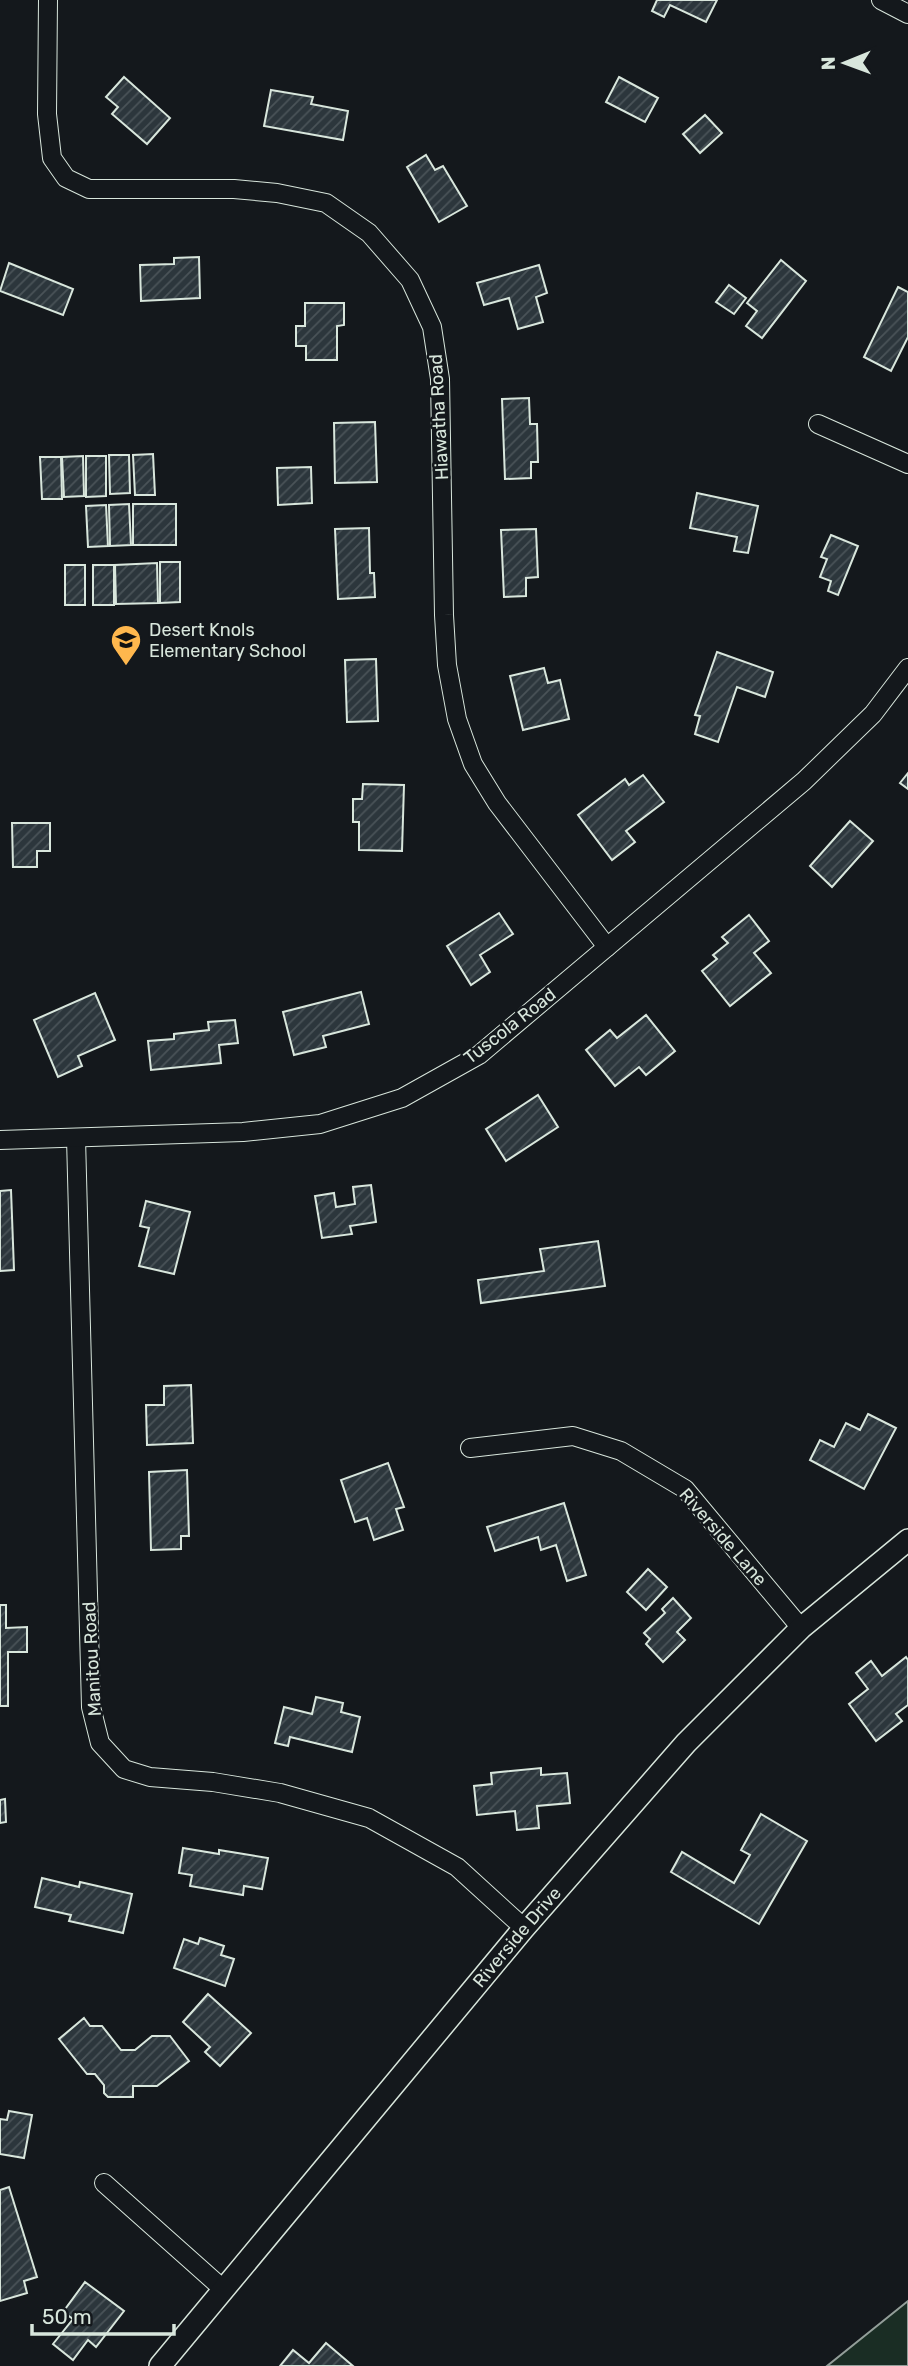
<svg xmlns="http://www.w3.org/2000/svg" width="908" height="2366" font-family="Rubik,sans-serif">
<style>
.grass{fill:#1a2d24;stroke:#939e99;stroke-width:2}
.building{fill:url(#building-hatch);stroke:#d8e6dc;stroke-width:2}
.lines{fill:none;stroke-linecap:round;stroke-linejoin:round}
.minor-casing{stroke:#d8e6dc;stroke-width:20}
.tertiary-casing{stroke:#d8e6dc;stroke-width:24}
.minor{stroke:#14181c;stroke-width:18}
.tertiary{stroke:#14181c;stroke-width:21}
.labels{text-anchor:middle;stroke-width:5;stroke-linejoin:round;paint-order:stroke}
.street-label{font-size:18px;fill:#d8e6dc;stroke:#14181c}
.poi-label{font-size:18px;fill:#d8e6dc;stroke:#14181c;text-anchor:start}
</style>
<defs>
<pattern id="building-hatch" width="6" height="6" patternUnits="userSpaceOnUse" patternTransform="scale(1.75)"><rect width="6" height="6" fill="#2c363c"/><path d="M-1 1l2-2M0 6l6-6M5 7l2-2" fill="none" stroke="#4a5358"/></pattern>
</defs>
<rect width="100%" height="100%" fill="#14181c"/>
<!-- grass -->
<polygon class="grass" points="908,2301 908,2366 827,2366"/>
<!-- building -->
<g class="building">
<polygon points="657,0 717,0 706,22 670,5 664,17 652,11"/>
<polygon points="124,77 170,118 147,144 112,114 118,107 106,97"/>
<polygon points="619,77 658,98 645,122 606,102"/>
<polygon points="271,90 313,97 311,104 348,111 343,140 264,126"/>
<polygon points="705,115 722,133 700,153 683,134"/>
<polygon points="426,155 435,170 443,166 467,206 439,222 407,167"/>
<polygon points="199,257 200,298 141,301 140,265 174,264 174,258"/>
<polygon points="781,260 806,281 762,338 746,326 757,311 747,303"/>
<polygon points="9,263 73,289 63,315 0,291"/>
<polygon points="539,265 547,293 536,297 543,322 518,329 509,298 484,305 477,283"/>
<polygon points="729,285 746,298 734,314 716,302"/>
<polygon points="898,287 908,292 908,337 891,371 864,357"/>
<polygon points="305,303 344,303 344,325 337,326 337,360 306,360 306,346 296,346 296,326 305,326"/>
<polygon points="529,398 530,424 537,424 538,462 531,462 531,478 505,479 502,399"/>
<polygon points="375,422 377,482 335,483 334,423"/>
<polygon points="153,454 155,495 135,495 133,455"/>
<polygon points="109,455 129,455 130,493 110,494"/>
<polygon points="83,456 84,496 64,497 62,457"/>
<polygon points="86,456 106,456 106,496 86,497"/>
<polygon points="40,457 61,457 62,499 42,499"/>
<polygon points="311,467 312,503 278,505 277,468"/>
<polygon points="697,493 758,506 748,553 734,551 737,537 690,528"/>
<polygon points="129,504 131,545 110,546 109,505"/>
<rect x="133" y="504" width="43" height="41"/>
<polygon points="106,505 108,546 88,547 86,506"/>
<polygon points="369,528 370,573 374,573 375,597 338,599 335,529"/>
<polygon points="536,529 538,577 526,578 526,596 504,597 501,530"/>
<polygon points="831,535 858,546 838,595 828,591 831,581 820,577 827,559 821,557"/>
<polygon points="160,562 180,562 180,602 160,603"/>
<polygon points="157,563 158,603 116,604 115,565"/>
<rect x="65" y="565" width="20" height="40"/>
<rect x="93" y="565" width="21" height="40"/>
<polygon points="717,652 773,672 765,697 737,687 718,742 695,734 700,716 695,715"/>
<polygon points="376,659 378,721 347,722 345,660"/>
<polygon points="544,668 548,683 560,680 569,719 523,730 510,676"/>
<polygon points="908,773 908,789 900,783"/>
<polygon points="643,775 664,802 626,831 635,842 612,860 578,815 625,779 629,785"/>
<polygon points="363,784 404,785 402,851 359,850 359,822 353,822 353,799 362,799"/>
<polygon points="850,821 873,841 832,887 810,866"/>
<polygon points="12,823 50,823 50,851 37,851 37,867 13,867"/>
<polygon points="499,913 513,934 480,955 490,972 471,985 447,946"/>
<polygon points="749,915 769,941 754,953 771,973 730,1006 702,971 717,959 713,955 728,943 722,937"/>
<polygon points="361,992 369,1024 323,1036 326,1047 294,1055 283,1012"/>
<polygon points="95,993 115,1040 78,1056 82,1066 58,1077 34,1020"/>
<polygon points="646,1015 675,1051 646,1075 639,1067 615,1086 586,1050 610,1030 617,1038"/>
<polygon points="235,1020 238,1043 219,1045 221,1063 151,1070 148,1041 174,1039 174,1034 209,1030 208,1022"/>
<polygon points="538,1095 558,1127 506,1161 486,1129"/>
<polygon points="371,1185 376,1222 350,1226 352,1234 322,1238 315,1196 334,1193 336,1207 355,1204 353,1187"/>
<polygon points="11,1190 14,1270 0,1271 0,1191"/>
<polygon points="146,1201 190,1212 174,1274 139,1266 149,1228 140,1226"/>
<polygon points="598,1241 605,1286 481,1303 478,1280 544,1271 540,1249"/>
<polygon points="191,1385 193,1443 147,1445 146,1405 164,1405 164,1386"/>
<polygon points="868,1414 896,1428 864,1489 810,1460 820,1440 834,1447 846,1423 860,1430"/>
<polygon points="388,1463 404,1507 396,1509 403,1530 374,1540 367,1518 355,1522 341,1480"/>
<polygon points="187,1470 189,1536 181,1536 181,1549 151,1550 149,1472"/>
<polygon points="564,1503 586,1575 567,1581 556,1545 541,1550 538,1537 495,1551 487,1527"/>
<polygon points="648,1569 667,1587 646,1610 627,1592"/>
<polygon points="673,1598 691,1618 677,1632 685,1640 663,1662 646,1644 650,1639 644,1633 665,1613 662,1609"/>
<polygon points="0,1605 6,1605 6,1628 27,1627 27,1652 8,1652 8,1706 0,1706"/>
<polygon points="906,1657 908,1660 908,1705 896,1714 902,1721 876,1741 849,1704 868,1689 856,1673 871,1661 882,1676"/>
<polygon points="316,1697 343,1703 341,1712 360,1717 352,1752 290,1737 288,1746 275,1743 284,1707 312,1714"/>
<polygon points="541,1768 541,1775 567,1773 570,1803 537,1806 539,1828 517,1830 515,1811 477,1815 474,1786 492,1784 491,1773"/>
<polygon points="5,1799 6,1822 0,1823 0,1800"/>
<polygon points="761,1814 807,1841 759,1924 671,1872 682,1852 734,1883 750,1855 741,1850"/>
<polygon points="183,1848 219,1854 219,1850 268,1858 262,1889 244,1886 243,1895 190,1886 192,1875 179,1873"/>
<polygon points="42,1878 79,1887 80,1882 132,1894 123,1933 69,1921 71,1915 35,1907"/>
<polygon points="200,1938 224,1946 221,1955 234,1959 225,1986 174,1968 184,1939 198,1944"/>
<polygon points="208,1994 251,2033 220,2066 205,2052 210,2047 183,2022"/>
<polygon points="84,2018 90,2026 102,2026 121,2050 135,2050 152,2036 170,2036 189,2061 157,2086 133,2086 133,2097 108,2097 104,2093 104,2085 95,2074 87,2074 59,2039"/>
<polygon points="9,2111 32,2115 24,2158 0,2154 0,2119 7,2120"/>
<polygon points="9,2187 37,2277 24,2281 27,2293 0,2301 0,2190"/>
<polygon points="85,2282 124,2311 96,2347 88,2340 73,2360 53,2344 73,2319 63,2312"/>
<polygon points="326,2343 353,2366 280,2366 293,2350 309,2363"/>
</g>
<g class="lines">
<!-- minor casing -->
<g class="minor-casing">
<g id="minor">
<polyline points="48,0 47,114 52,158 66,178 89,189 234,189 277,193 326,203 369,233 410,280 432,327 440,379 444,615 447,665 457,719 473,764 497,803 607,947"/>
<polyline points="881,0 908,14"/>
<polyline points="818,424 908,464"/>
<polyline points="76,1138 91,1707 100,1743 124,1769 150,1777 213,1782 280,1793 369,1818 457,1867 524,1928"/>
<polyline points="0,1140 243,1132 320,1124 402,1098 479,1055 804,781 873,714 908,668"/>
<polyline points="470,1448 573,1436 621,1451 685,1489 801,1628"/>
<polyline points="104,2183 223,2289"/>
</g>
</g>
<!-- tertiary casing -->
<g class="tertiary-casing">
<g id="tertiary">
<path id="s1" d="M160,2366l364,-438 162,-185 115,-115 107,-88"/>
</g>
</g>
<!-- minor -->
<use href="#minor" class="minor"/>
<!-- tertiary -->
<use href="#tertiary" class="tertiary"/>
</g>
<!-- icons -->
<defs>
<g id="school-pin" transform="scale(1.575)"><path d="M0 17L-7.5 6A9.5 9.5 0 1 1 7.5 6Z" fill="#ffb74d" stroke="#14181c"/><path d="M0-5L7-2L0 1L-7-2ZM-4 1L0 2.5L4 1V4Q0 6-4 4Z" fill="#111"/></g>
</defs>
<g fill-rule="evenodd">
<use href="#school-pin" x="126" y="640"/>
</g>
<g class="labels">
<!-- street labels -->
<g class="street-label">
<text transform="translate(439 417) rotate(-93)" y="6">Hiawatha Road</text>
<text transform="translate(510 1026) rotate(-38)" y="6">Tuscola Road</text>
<text transform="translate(723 1537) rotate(49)" y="6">Riverside Lane</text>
<text transform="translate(92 1659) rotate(-93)" y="6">Manitou Road</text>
<text dy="6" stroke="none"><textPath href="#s1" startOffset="558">Riverside Drive</textPath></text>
</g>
<!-- poi labels -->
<g class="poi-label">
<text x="149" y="636">Desert Knols<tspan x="149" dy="21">Elementary School</tspan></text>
</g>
</g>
<!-- north arrow -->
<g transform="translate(845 63) rotate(269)" stroke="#14181c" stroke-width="5" paint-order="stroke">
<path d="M0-5L12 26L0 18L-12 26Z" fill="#d8e6dc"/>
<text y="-10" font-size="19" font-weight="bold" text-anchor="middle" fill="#d8e6dc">N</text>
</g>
<!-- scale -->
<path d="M32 2324v10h142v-10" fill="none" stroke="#d8e6dc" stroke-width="3.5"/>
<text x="42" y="2324" font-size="21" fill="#d8e6dc" stroke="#14181c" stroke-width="5" paint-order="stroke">50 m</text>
</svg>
